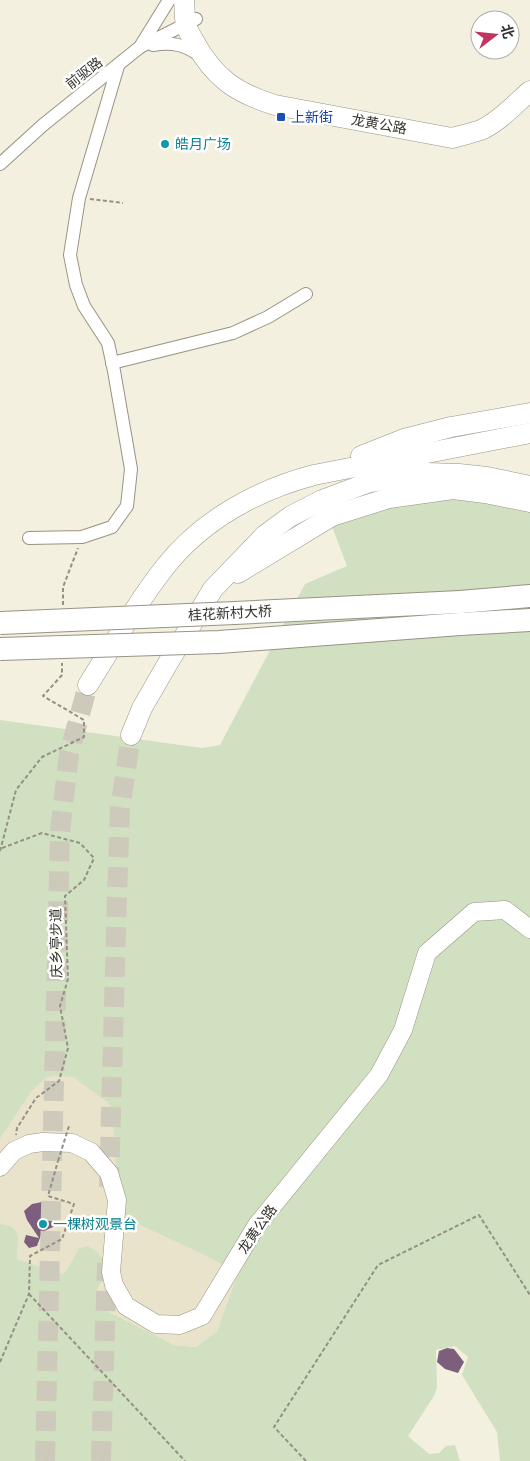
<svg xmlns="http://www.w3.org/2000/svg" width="530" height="1461" font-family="Lora,'Noto Sans SC',serif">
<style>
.built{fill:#eae3cc}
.green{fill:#d1e0c1}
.building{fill:#7e5e7d}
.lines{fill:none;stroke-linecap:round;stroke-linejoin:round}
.primary-tunnel{stroke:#cecabb;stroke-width:20;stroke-dasharray:20 10;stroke-linecap:butt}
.street-casing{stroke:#989384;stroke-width:14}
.secondary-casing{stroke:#989384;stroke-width:19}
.primary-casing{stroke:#989384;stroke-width:21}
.highway-casing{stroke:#989384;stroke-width:24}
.path{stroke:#939084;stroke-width:2;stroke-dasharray:4 2.5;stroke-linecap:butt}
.street{stroke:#fff;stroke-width:12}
.secondary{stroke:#fff;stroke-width:18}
.primary{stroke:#fff;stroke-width:20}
.highway{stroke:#fff;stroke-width:22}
.highway-bridge-casing{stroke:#989384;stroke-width:24;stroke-linecap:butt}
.path-bridge{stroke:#939084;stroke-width:2;stroke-dasharray:4 2.5;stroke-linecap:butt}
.highway-bridge{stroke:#fff;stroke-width:22}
.transit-dot{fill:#1a4fb4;stroke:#fff;stroke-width:2}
.culture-dot{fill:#0f9aa8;stroke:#fff;stroke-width:2}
.labels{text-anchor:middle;stroke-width:5;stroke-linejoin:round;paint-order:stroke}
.street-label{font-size:14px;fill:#34332c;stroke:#fff}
.transit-label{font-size:14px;fill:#164399;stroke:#fff;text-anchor:start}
.culture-label{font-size:14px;fill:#0d838f;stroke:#fff;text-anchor:start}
</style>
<rect width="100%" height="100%" fill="#f4f0df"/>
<!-- built -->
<polygon class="built" points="54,1076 73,1077 108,1103 112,1109 118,1204 127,1219 202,1254 238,1273 217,1331 196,1347 174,1345 99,1307 95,1297 97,1291 107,1276 79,1248 69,1266 63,1274 17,1259 16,1249 18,1240 0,1224 0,1139 31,1092 46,1078"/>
<!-- green -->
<path class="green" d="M492,498l38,10v953h-30l-3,-29 -35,-57 6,-18 -13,-11 -19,4 1,37 -3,9 -26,40 21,18 10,-1 7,-7 9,-1 5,16h-460v-237c3,1 9,1 12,3 10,7 4,22 5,32l46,15 6,-8 10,-18 9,-2 8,5 17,19c-6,6 -16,16 -17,25 -1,4 2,8 3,12l75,38 22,2 21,-16 21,-58 -36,-19 -75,-35 -5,-6 -4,-9 -6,-95 -4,-6 -35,-26 -19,-1 -8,2 -15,14 -31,47v-419l202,28 18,-3 85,-161 42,-18 -16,-42 82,-24z"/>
<!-- building -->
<g class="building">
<polygon points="42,1202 51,1206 59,1213 60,1221 53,1227 42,1232 37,1246 29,1248 24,1242 26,1235 39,1238 27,1220 24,1211 32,1204"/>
<polygon points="447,1348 454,1349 464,1362 458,1373 445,1369 437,1362 439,1351"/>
</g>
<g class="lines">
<!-- primary-tunnel -->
<g class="primary-tunnel">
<polyline points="109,1187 117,894 120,809 131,735"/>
<polyline points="45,1461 60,831 69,754 88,685"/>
<polyline points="101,1461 107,1263"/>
</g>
<!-- street casing -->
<g class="street-casing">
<g id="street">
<path d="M153,45c18,-3 31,-1 46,10"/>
<polyline points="140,47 169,0"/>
<polyline points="0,164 43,125 140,47 196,19"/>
<polyline points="112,363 233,333 268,317 306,294"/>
<polyline points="29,538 82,537 112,527 127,506 131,469 114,371 108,343 84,306 76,285 70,255 79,198 118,66"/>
</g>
</g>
<!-- secondary casing -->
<g class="secondary-casing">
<polyline id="secondary" points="0,1167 14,1151 29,1144 43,1142 72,1143 91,1152 109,1173 117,1200 111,1272 114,1285 126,1306 156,1324 180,1325 202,1316 257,1225 379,1075 403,1030 427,953 474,912 505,910 530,929"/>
</g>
<!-- primary casing -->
<g class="primary-casing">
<g id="primary">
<path d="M184,0c1,8 0,16 2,24 1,6 5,12 8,17 20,37 42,52 81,64l177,33c11,-3 21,-5 31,-9 18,-9 32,-25 47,-38"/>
<polyline points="361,456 404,439 451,427 530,413"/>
<polyline points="238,573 332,516 389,498 453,489 485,493 530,502"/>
<path d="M88,685c25,-40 48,-81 77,-118 37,-47 92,-77 149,-92l216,-42"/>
<polyline points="131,735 142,708 168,663 213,589 265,535 291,516 322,500 370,482 427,473 459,474 487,477 530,486"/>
</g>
</g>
<!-- highway casing -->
<g class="highway-casing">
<g id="highway">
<polyline points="460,602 530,596"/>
<polyline points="460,624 530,620"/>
</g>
</g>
<!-- path -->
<g class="path">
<polyline points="90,199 123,203"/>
<polyline points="63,605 63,587 78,548"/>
<polyline points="2,848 42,833 80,843 94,858 84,880 65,896 68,979 60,1006 68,1048 59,1081 36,1098 17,1128 16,1135"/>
<polyline points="0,851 16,790 42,757 84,737 84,720 43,696 62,675 62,663"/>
<polyline points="29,1294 185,1461"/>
<polyline points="0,1362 29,1294 30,1256 62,1239 74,1204 48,1196 58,1161"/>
<polyline points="306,1461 274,1427 378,1265 479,1215 530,1295"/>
</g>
<!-- street -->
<use href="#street" class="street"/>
<!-- secondary -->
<use href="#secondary" class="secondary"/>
<!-- primary -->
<use href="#primary" class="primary"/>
<!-- highway -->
<use href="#highway" class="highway"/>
<!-- highway-bridge casing -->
<g class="highway-bridge-casing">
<g id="highway-bridge">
<polyline points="0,623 235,613 460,602"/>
<polyline points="0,649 219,642 460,624"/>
</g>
</g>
<!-- path-bridge -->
<polyline class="path-bridge" points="58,1161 69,1126"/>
<!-- highway-bridge -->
<use href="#highway-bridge" class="highway-bridge"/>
</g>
<!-- markers -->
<rect class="transit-dot" x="276" y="112" width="10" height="10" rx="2.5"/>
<g class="culture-dot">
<circle cx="165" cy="144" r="5"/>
<circle cx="43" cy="1224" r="5"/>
</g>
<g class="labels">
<!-- street labels -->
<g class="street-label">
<text transform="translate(84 73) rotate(-38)" y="5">前驱路</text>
<text transform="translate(379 124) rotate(10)" y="5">龙黄公路</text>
<text transform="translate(230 613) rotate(-3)" y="5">桂花新村大桥</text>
<text transform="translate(56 943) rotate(-91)" y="5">庆乡亭步道</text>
<text transform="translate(257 1229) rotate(-55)" y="5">龙黄公路</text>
</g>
<!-- transit labels -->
<g class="transit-label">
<text x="291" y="122">上新街</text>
</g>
<!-- culture labels -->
<g class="culture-label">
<text x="175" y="149">皓月广场</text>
<text x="53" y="1229">一棵树观景台</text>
</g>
</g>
<!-- north arrow -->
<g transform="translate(495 35) rotate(74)"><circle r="24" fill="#ffffff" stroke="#aeadab"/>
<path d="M0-4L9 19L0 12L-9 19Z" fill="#c23460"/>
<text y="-8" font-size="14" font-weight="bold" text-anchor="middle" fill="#34332c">北</text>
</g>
</svg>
